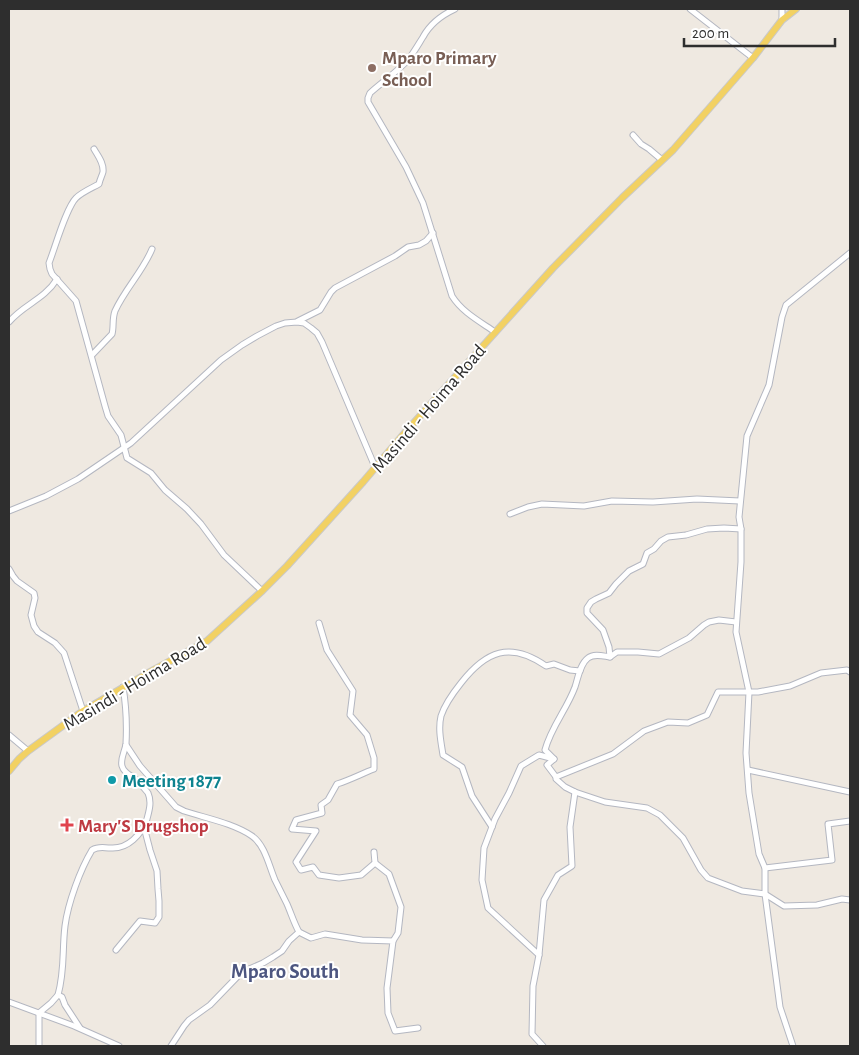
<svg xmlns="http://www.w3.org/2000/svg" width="859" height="1055" font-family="'Alegreya Sans',sans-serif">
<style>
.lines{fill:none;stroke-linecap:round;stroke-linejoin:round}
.minor-casing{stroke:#b4b7c1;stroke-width:7}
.major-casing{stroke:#c9c9c9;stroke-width:8}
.minor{stroke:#fff;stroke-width:5}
.major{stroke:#f2d163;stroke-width:6}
.education-dot{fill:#8d6e63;stroke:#fff;stroke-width:2}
.culture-dot{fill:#0f9aa8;stroke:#fff;stroke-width:2}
.health-dot{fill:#e0444e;stroke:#fff;stroke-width:2}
.labels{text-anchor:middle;stroke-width:4;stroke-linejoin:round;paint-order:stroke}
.education-label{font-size:19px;font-weight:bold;fill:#785e54;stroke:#fff;text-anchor:start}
.street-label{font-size:19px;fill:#2e2e2e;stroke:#fff}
.culture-label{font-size:19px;font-weight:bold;fill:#0d838f;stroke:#fff;text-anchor:start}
.health-label{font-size:19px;font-weight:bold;fill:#be3a42;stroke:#fff;text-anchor:start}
.quarter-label{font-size:21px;font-weight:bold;fill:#4d5680;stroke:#fff}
</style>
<rect width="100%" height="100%" fill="#efe9e1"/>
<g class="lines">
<!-- minor casing -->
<g class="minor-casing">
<g id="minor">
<path d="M455,9c-13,6 -25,15 -32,28 -5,8 -9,15 -15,23 -11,12 -26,22 -38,33l-2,5v4l38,65 17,36 29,93c10,16 27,25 43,36"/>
<polyline points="690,9 753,58"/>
<polyline points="782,9 782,20"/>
<polyline points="633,135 641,144 649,149 662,160"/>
<path d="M94,149c4,7 10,14 9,23 -1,4 -3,7 -4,12 -7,4 -17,8 -23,14 -10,10 -21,50 -27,65l1,6 2,5 24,27 29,105 3,10 13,19 6,23 24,15 14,17 22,19 14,15 23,31 38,36"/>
<polyline points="298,321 320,310 331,292 335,288 395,256 408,247 419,245 426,241 433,233"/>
<path d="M9,322c15,-18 35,-22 48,-43"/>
<path d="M92,355l20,-21c2,-7 0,-15 3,-23 10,-22 28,-40 37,-62"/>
<polyline points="9,511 46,496 78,479 131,443 221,360 242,345 257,336 276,326 285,323 297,322 304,323 311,328 317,333 322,342 375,467"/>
<polyline points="510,514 528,507 542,504 584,506 612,501 653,502 697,499 740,501"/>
<polyline points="9,569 13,576 17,581 34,593 35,598 31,615 34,626 38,632 55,643 64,653 83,711"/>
<path d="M736,622l-17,-2 -10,2 -5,3 -15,13 -30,16 -21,-2h-21l-7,5c-7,-1 -16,-4 -22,1 -8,6 -10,20 -13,29 -8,22 -24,40 -30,63l9,9 -7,6 9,12v2l9,8 10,5 30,10 42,6 13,7 23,23 18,32 7,8 34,13 23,3 19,12 33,-1 25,-6 8,1"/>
<path d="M319,623l8,27 26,41 -3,24 17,20 7,23v11c-13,5 -24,11 -37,15l-9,16 -7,5 1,8 -26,7 -4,9 24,2 -20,31 5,8 12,-3 6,8 20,3 22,-3 14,-12 -1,-11"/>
<polyline points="610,657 609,647 603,630 587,613 587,608 591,602 596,599 609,593 616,584 629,571 643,564 647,553 654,549 661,541 668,537 686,535 707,529 724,528 741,529"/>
<polyline points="9,735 28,751"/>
<path d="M126,745l14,21 36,41 8,4c21,7 49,12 68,25 13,9 17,30 23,44 4,8 8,16 12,24 4,9 7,19 12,28l-10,9 -7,10 -9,6 -10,6 -16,7 -7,4 -30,31 -21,15 -5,6 -13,20"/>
<polyline points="748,770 850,792"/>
<polyline points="556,777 613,754 644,731 668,722 688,723 707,715 718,692 758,692 790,686 821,673 847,670 850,672"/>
<path d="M492,827l-20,-31 -10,-29 -19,-12c-2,-13 -5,-26 -2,-39 4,-12 12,-23 20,-33 25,-32 49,-42 85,-17l8,-2 16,6 10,1"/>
<polyline points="375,863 389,874 401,907 398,933 393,941"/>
<polyline points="765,868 832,860 828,824 850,821"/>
<polyline points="299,932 311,938 325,934 362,940 393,941 387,988 388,1013 395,1031 418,1028"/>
<polyline points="116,950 140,921 155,923 159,917 159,901 158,889 157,871 150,850 144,827"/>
<polyline points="539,955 544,900 558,875 572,866 570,827 575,792"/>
<polyline points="9,1002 74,1026 119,1046"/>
<path d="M80,1028l-15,-23 -3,-8 -4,-2c7,-25 4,-45 7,-69 3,-23 15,-56 27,-76 7,-4 11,-2 19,-2 17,1 30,-13 36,-29 2,-8 5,-17 1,-26 -3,-4 -7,-8 -10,-12 -5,-5 -14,-7 -16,-15 -2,-7 3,-15 4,-22 1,-19 0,-39 -3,-57"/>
<polyline points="39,1046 39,1013 51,1003 58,995"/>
<polyline points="543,1046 532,1034 533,986 539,955 488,908 482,880 484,848 495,819 509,793 521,766 539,755 554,759"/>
<polyline points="793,1046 780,1007 765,894 765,868 759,854 749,793 746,753 749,692 736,632 741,562 741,529 739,517 747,436 769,385 782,317 786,305 850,253"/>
</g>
</g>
<!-- major casing -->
<g class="major-casing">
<polyline id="major" points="9,771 19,759 28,751 83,711 150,672 174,659 207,641 262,591 287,566 363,482 403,435 553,268 622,198 673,150 753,58 782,20 796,9"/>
</g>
<!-- minor -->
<use href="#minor" class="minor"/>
<!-- major -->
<use href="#major" class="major"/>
</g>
<!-- markers -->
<circle class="education-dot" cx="372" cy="68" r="5"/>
<circle class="culture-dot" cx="112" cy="780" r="5"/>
<path class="health-dot" d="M64.5 817.5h5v5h5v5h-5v5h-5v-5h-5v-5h5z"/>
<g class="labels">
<!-- education labels -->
<g class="education-label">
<text x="382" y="64">Mparo Primary<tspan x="382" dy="22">School</tspan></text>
</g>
<!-- street labels -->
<g class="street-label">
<text transform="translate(428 408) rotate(-49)" y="7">Masindi - Hoima Road</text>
<text transform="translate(134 683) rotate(-31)" y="7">Masindi - Hoima Road</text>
</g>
<!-- culture labels -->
<g class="culture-label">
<text x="122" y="787">Meeting 1877</text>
</g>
<!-- health labels -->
<g class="health-label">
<text x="78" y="832">Mary'S Drugshop</text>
</g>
<!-- quarter labels -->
<g class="quarter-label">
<text x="285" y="978">Mparo South</text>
</g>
</g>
<!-- border -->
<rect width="859" height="1055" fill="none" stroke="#2e2e2e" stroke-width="20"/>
<!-- scale -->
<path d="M684 38v8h151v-8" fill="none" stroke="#2e2e2e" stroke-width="2.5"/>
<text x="692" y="38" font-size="15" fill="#2e2e2e" stroke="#ffffff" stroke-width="4" paint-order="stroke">200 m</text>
</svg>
